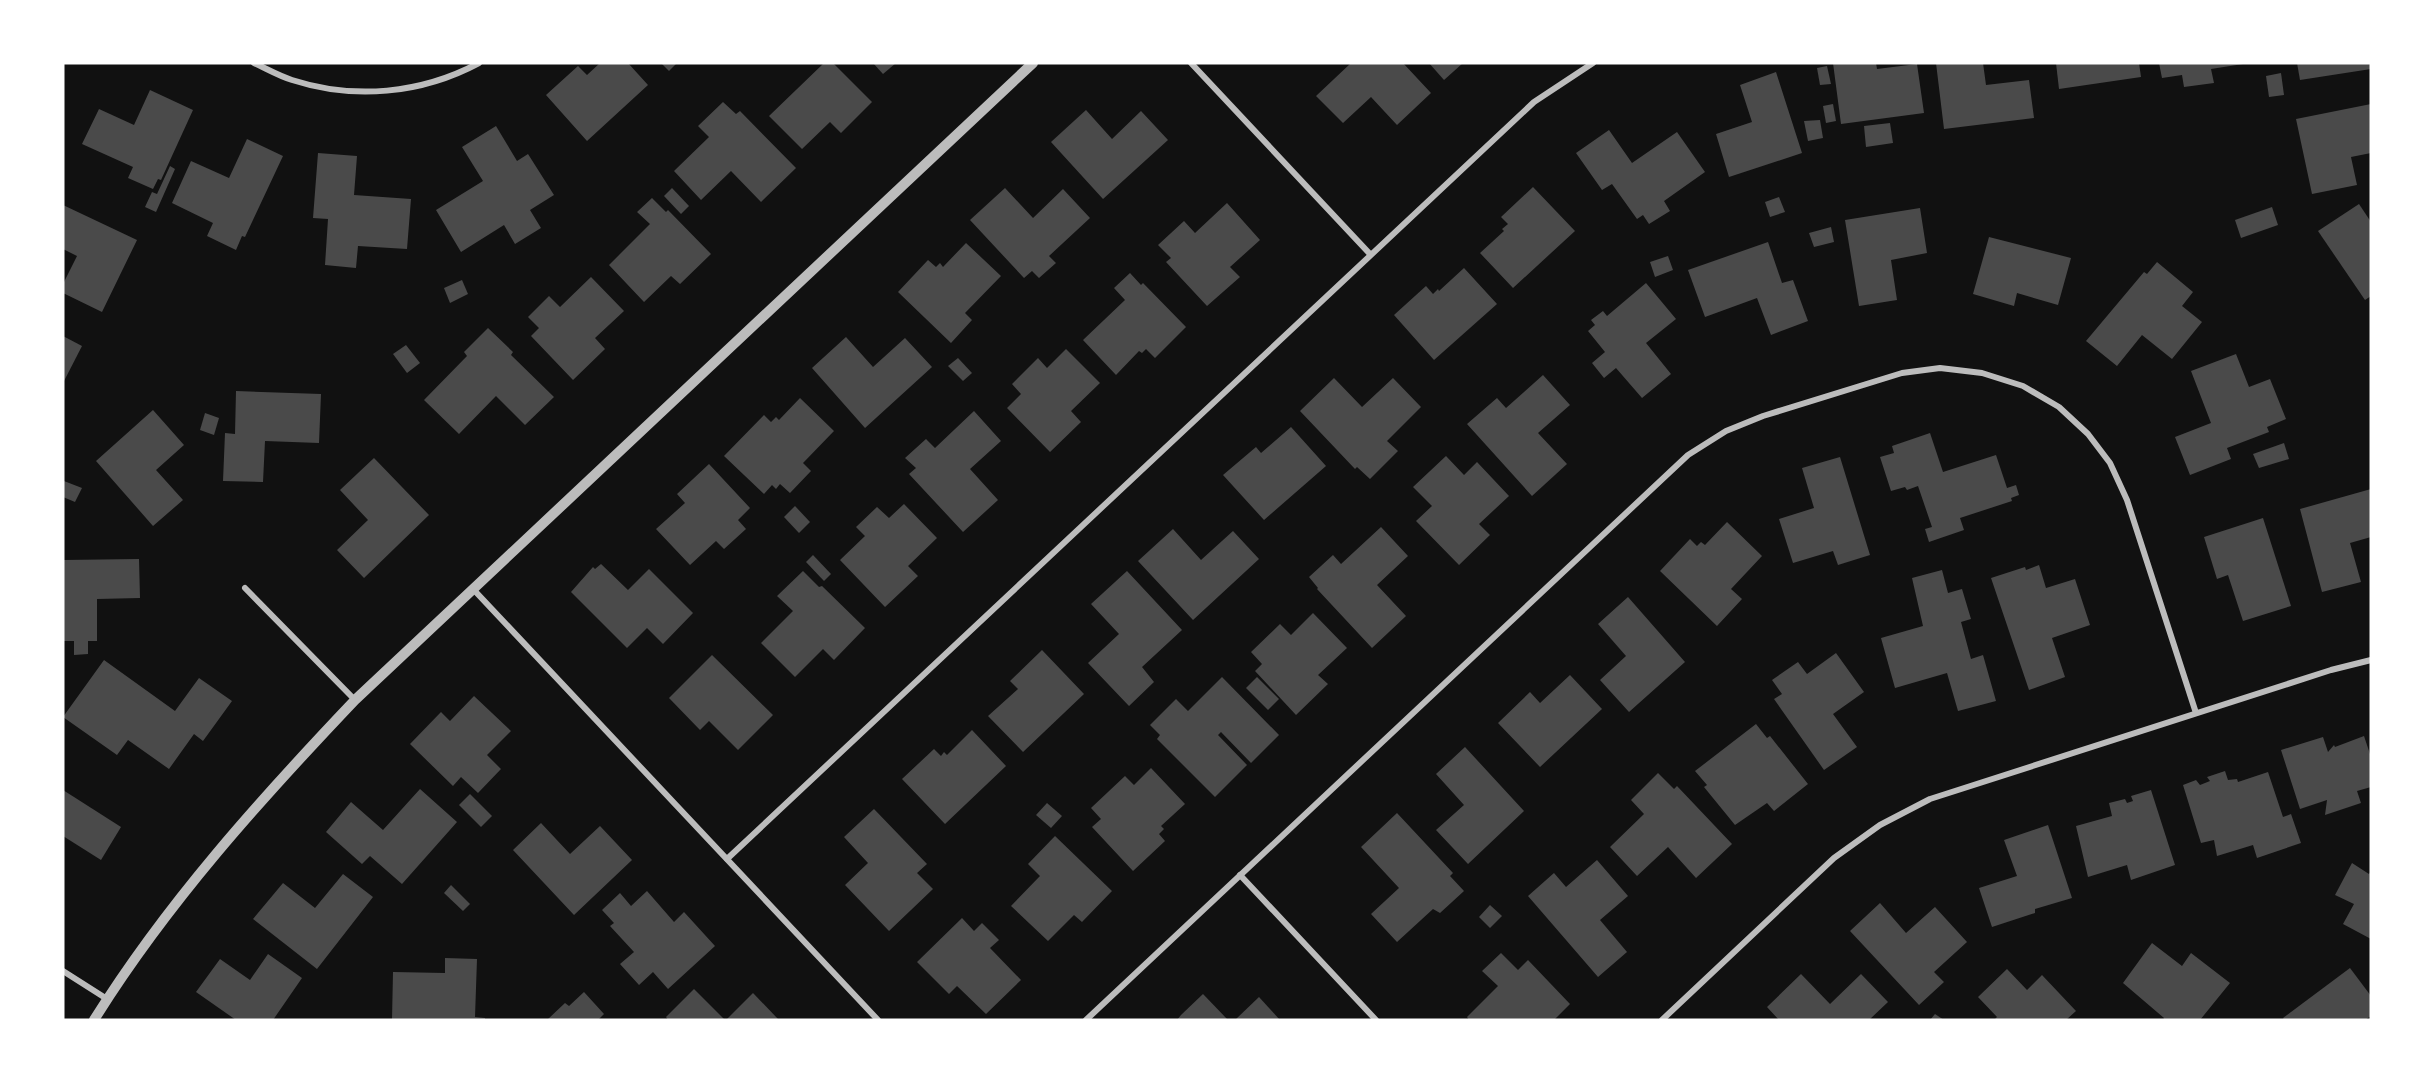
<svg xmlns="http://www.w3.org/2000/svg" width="2434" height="1083" font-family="'Exo 2',sans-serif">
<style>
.building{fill:#4a4a4a}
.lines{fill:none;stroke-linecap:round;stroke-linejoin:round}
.minor{stroke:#bcbcbc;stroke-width:6}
.tertiary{stroke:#bcbcbc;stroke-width:10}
</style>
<rect width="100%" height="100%" fill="#111"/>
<!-- building -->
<g class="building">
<polygon points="600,63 628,63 648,85 587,141 546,95 578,66 587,75"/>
<polygon points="661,63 677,63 669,71"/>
<polygon points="824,63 833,63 872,102 841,133 830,122 802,149 769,116"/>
<polygon points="873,63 896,63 883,74"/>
<polygon points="1351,63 1403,63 1431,93 1397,125 1371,97 1343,123 1316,96"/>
<polygon points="1429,63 1463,63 1444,80"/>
<polygon points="1833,63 1876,63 1877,69 1917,64 1924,113 1841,124"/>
<polygon points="1936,63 1983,63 1986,85 2029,80 2034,118 1944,129"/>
<polygon points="2056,63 2139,63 2141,77 2059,89"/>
<polygon points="2159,63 2243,63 2243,64 2211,69 2214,83 2184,87 2182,75 2162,78"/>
<polygon points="2297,63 2371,63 2371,69 2300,80"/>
<polygon points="1827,66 1831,84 1820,85 1817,68"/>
<polygon points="1776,72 1802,153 1729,177 1716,134 1752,122 1740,85"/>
<polygon points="2281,73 2284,95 2269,97 2266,76"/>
<polygon points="150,90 193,110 161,180 158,179 153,189 128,178 133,167 82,144 99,109 134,125"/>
<polygon points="723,102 736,114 740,111 796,168 761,202 731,171 701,200 674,171 709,137 698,126"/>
<polygon points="1833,104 1836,121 1826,123 1823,106"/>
<polygon points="2371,104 2371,153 2351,157 2357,185 2312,194 2296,119"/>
<polygon points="1086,110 1112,139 1141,111 1168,140 1103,199 1051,142"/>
<polygon points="1820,120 1823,138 1808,141 1804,121"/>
<polygon points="1890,123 1893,143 1866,147 1864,126"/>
<polygon points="496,126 517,161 528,154 554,195 530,210 541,228 515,244 504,225 461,252 436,210 483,181 462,147"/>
<polygon points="1609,130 1632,163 1677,132 1705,172 1664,201 1670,211 1649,224 1643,215 1637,219 1612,184 1602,190 1576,153"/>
<polygon points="247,139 283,156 245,237 242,236 236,250 207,236 213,223 172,203 191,161 229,178"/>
<polygon points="318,153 357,156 354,195 411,199 407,249 358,246 356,268 325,265 328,219 313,218"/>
<polygon points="170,166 175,169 156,212 145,207 152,192 157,194"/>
<polygon points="1533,187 1575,231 1513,288 1480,253 1504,231 1502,229 1508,224 1501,217"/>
<polygon points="672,188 689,206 681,214 664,196"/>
<polygon points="1005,188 1033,218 1063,189 1090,218 1049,256 1056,263 1039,278 1032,271 1024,278 970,220"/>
<polygon points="1779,197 1785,212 1770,217 1765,202"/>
<polygon points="652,198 666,212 668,210 711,254 680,284 671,276 644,302 609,265 650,224 637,212"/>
<polygon points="1227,203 1260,240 1230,267 1240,277 1207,306 1166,262 1171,258 1158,245 1184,221 1195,233"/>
<polygon points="2359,204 2371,222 2371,296 2365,300 2318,231"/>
<polygon points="63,205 137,240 102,312 63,293 63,284 77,256 63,249"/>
<polygon points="2272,207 2278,225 2241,238 2235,220"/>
<polygon points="1920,208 1927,253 1891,260 1897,300 1859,306 1845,220"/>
<polygon points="1831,227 1834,242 1814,247 1809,233"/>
<polygon points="1989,237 2071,258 2058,305 2017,293 2014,306 1973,294"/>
<polygon points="1768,242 1782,283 1793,280 1808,321 1771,335 1757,298 1705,317 1688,270"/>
<polygon points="966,243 1001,276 965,313 972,320 951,343 898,292 928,260 936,267 940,263 943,267"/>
<polygon points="1668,256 1673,270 1655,277 1650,262"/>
<polygon points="2157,262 2193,292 2182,306 2202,322 2172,359 2142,335 2117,366 2086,341 2144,272 2147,274"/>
<polygon points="1464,268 1497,304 1434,360 1394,315 1426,286 1433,294 1438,289 1439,291"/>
<polygon points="1130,273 1141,285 1143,283 1186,327 1155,358 1146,349 1142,353 1139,351 1116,375 1083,340 1125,300 1114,288"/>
<polygon points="591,277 624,311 595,338 605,349 573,380 531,336 539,328 528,317 549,296 560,307"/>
<polygon points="462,280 468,294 450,303 444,288"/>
<polygon points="1646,283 1676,319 1646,343 1671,374 1642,398 1616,368 1604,378 1592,363 1605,352 1588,331 1595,325 1591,320 1603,311 1607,316"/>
<polygon points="488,328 513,352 511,355 554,397 525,425 496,396 459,434 424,400 467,356 464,352"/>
<polygon points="63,336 82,346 63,383"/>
<polygon points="846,337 873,367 905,338 932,367 865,428 812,368"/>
<polygon points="406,345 420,363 407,373 393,354"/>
<polygon points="1066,349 1100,383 1071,411 1081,422 1050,452 1007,408 1021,394 1012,384 1038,358 1047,368"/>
<polygon points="2236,354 2249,387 2270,379 2286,419 2267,427 2269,432 2227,448 2231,459 2190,475 2175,437 2211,423 2191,371"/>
<polygon points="958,358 972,373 963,381 948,366"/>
<polygon points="1543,375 1570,405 1538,433 1567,464 1532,496 1467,424 1497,398 1506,408"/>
<polygon points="1334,378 1362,407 1393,378 1421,407 1387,441 1398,451 1370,479 1357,467 1355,469 1300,411"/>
<polygon points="236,391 321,394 319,443 265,441 263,482 223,481 225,433 235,434"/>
<polygon points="800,398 834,431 803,463 811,471 790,493 780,484 776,489 772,485 764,494 724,456 764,415 771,422 776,417 779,420"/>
<polygon points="153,410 184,445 156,470 183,500 153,526 96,461"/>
<polygon points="974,411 1001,441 970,469 998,500 963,532 909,474 916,468 905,458 926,439 935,448"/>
<polygon points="205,413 219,418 214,435 200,430"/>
<polygon points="1291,427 1326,466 1264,520 1223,475 1256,447 1261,453"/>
<polygon points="1930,433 1943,472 1996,455 2007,488 2016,485 2019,495 2011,498 2012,501 1960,518 1964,530 1929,542 1925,529 1932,527 1918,486 1907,490 1905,487 1891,491 1880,457 1894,453 1892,446"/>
<polygon points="2284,443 2289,459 2259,468 2253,454"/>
<polygon points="1446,456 1464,475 1477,462 1509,496 1479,524 1490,535 1459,565 1416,521 1432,506 1413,487"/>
<polygon points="1840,457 1870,555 1838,565 1833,551 1793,563 1779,519 1814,508 1802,468"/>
<polygon points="374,458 429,515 364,578 337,550 368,520 340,490"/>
<polygon points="709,464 750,508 738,520 746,529 724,549 716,541 690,565 656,529 685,503 677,494"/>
<polygon points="64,481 82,488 75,502 63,497"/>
<polygon points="2371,489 2371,537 2350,543 2361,582 2322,592 2300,509"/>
<polygon points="904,504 937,538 908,566 918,576 885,607 840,560 865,536 856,527 877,507 889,518"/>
<polygon points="795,506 810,522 799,533 784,517"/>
<polygon points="2263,518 2291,606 2243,621 2228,575 2217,579 2204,537"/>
<polygon points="1727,522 1762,556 1731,589 1742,599 1717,626 1660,571 1690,539 1697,546 1701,542 1705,545"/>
<polygon points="1381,527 1408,556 1377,585 1406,616 1372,648 1317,589 1318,588 1309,577 1333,555 1341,564"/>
<polygon points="1173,529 1201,560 1233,531 1259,559 1193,620 1138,561"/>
<polygon points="813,555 831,574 824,581 806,562"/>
<polygon points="139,559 140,598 97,599 97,641 88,641 88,654 74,655 74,641 63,641 63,560"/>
<polygon points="601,564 628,590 649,569 693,613 663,644 647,628 627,648 571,592 593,567 595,569"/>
<polygon points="2039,565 2046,588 2075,579 2090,625 2052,638 2065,677 2029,690 1991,578 2025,567 2026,570"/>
<polygon points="1942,570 1948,593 1962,589 1971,619 1961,622 1971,659 1983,655 1996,701 1958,711 1947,673 1895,688 1881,638 1923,626 1912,578"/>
<polygon points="803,571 819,587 822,586 865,628 834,660 823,649 795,677 761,643 793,611 777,596"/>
<polygon points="1127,571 1182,630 1142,667 1154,682 1129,706 1088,663 1119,634 1091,604"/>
<polygon points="1628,597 1685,662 1629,712 1600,680 1626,656 1598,624"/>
<polygon points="1313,613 1347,648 1318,675 1328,684 1296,715 1255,671 1262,664 1251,652 1280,624 1291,635"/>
<polygon points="1042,650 1084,694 1023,752 988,716 1018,689 1010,681"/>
<polygon points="1836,653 1864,692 1833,714 1857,747 1824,770 1774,699 1782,694 1772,680 1798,662 1807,674"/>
<polygon points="712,655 773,715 738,750 709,721 700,730 669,698"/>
<polygon points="104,660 175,711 199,678 232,701 203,741 194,734 169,769 128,740 117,755 63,717"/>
<polygon points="1570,675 1602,709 1540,767 1498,723 1530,692 1540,703"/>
<polygon points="1222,677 1279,735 1251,763 1221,732 1218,735 1247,765 1215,797 1157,739 1160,735 1150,725 1176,699 1188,711"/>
<polygon points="1257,677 1279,699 1268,710 1246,688"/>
<polygon points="474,696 511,731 487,755 501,769 478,793 461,777 453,786 410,744 441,712 450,721"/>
<polygon points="1756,724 1767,738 1770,736 1808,784 1774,811 1767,803 1735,825 1704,787 1707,785 1695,771"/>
<polygon points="972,730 1006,766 945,824 902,779 934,749 941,756 944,752 947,755"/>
<polygon points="2364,736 2371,757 2371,787 2357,791 2361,803 2325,815 2327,800 2300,809 2281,750 2323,737 2328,752 2334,745 2335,747"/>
<polygon points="1465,747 1524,811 1468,864 1436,830 1464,805 1436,774"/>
<polygon points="1151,768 1185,804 1161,826 1164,829 1159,834 1165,841 1133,871 1092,827 1101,819 1091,808 1125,776 1134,785"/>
<polygon points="2225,771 2228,780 2237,779 2238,782 2268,772 2283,817 2291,814 2301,843 2257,858 2253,845 2217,856 2214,840 2201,843 2183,785 2196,780 2200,785 2210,781 2207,777"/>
<polygon points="1658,773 1674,789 1677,786 1732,844 1696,878 1668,847 1637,876 1610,847 1644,814 1631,800"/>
<polygon points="420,789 457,822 402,884 370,856 362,864 326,832 351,802 383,830"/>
<polygon points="63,790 121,827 101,860 63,836"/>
<polygon points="2151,790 2175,865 2131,880 2127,865 2088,877 2076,826 2112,816 2109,803 2125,799 2127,803 2133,801 2131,796"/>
<polygon points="470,794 492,816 481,827 459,805"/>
<polygon points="1047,803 1062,816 1051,828 1036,815"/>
<polygon points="874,809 927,864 917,873 933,889 889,931 845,885 868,863 844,837"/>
<polygon points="1397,813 1453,873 1450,876 1464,891 1440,913 1433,909 1397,942 1371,914 1399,888 1361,847"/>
<polygon points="541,823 570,854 600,826 632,860 574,915 513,850"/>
<polygon points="2048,825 2072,898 2035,909 2035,913 1992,927 1979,888 2017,876 2004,840"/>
<polygon points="1055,836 1112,891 1082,922 1074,915 1048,941 1011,906 1040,876 1028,864"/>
<polygon points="1597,860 1628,896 1600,920 1627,952 1598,977 1528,896 1554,873 1566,887"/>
<polygon points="2352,863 2369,874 2371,871 2371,939 2343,924 2354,904 2335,895"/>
<polygon points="343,874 373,897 317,969 253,919 283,883 315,908"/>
<polygon points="451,885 470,904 463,911 444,893"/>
<polygon points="647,891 674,922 684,912 715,946 668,989 653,972 639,985 620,964 634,952 610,926 614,923 602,910 620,893 631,906"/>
<polygon points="1880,903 1906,933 1935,907 1967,942 1934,972 1944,982 1919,1005 1850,931"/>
<polygon points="1490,905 1502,916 1490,928 1479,917"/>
<polygon points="962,918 974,931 982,923 999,940 990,948 1021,980 986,1014 957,986 949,994 917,962"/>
<polygon points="2152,943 2182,966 2191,953 2230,983 2200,1020 2163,1020 2164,1018 2123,983"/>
<polygon points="1501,953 1518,970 1528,960 1570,1004 1554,1020 1469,1020 1467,1017 1498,986 1482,971"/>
<polygon points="268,954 302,978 273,1020 236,1020 196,992 220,959 250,980"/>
<polygon points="445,958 477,959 475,1017 485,1018 485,1020 392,1020 393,972 445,973"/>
<polygon points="2350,968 2371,996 2371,1016 2365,1020 2284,1020 2283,1018"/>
<polygon points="2007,969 2027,990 2042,975 2076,1011 2066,1020 1994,1020 1997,1017 1978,997"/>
<polygon points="1801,974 1830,1004 1861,974 1888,1002 1869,1020 1779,1020 1767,1007"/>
<polygon points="694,989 725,1020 668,1020 666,1017"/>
<polygon points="584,992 604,1014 598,1020 547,1020 565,1003 569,1006"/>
<polygon points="753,993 779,1020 726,1020"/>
<polygon points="1203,994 1228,1020 1177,1020 1181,1015"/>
<polygon points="1259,997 1280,1020 1235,1020"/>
<polygon points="1935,1014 1944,1020 1930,1020"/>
</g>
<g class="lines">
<!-- minor -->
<g class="minor">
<path d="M254,63c13,6 25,13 38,17 62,20 129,14 187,-17"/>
<polyline points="1191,63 1370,254"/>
<polyline points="245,588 355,700"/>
<polyline points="473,589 878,1020"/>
<polyline points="727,859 1534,102 1593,63"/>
<polyline points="1240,875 1376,1020"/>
<polyline points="63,971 107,999"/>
<polyline points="1086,1020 1688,455 1726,431 1763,416 1902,373 1940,368 1982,373 2023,386 2059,407 2088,434 2110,463 2127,500 2196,713"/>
<polyline points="1662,1020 1834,858 1880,825 1930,799 2331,670 2371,660"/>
</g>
<!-- tertiary -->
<path class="tertiary" d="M94,1020c73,-117 166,-220 261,-320l678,-637"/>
</g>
<!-- border -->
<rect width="2434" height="1083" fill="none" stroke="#ffffff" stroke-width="129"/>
</svg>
